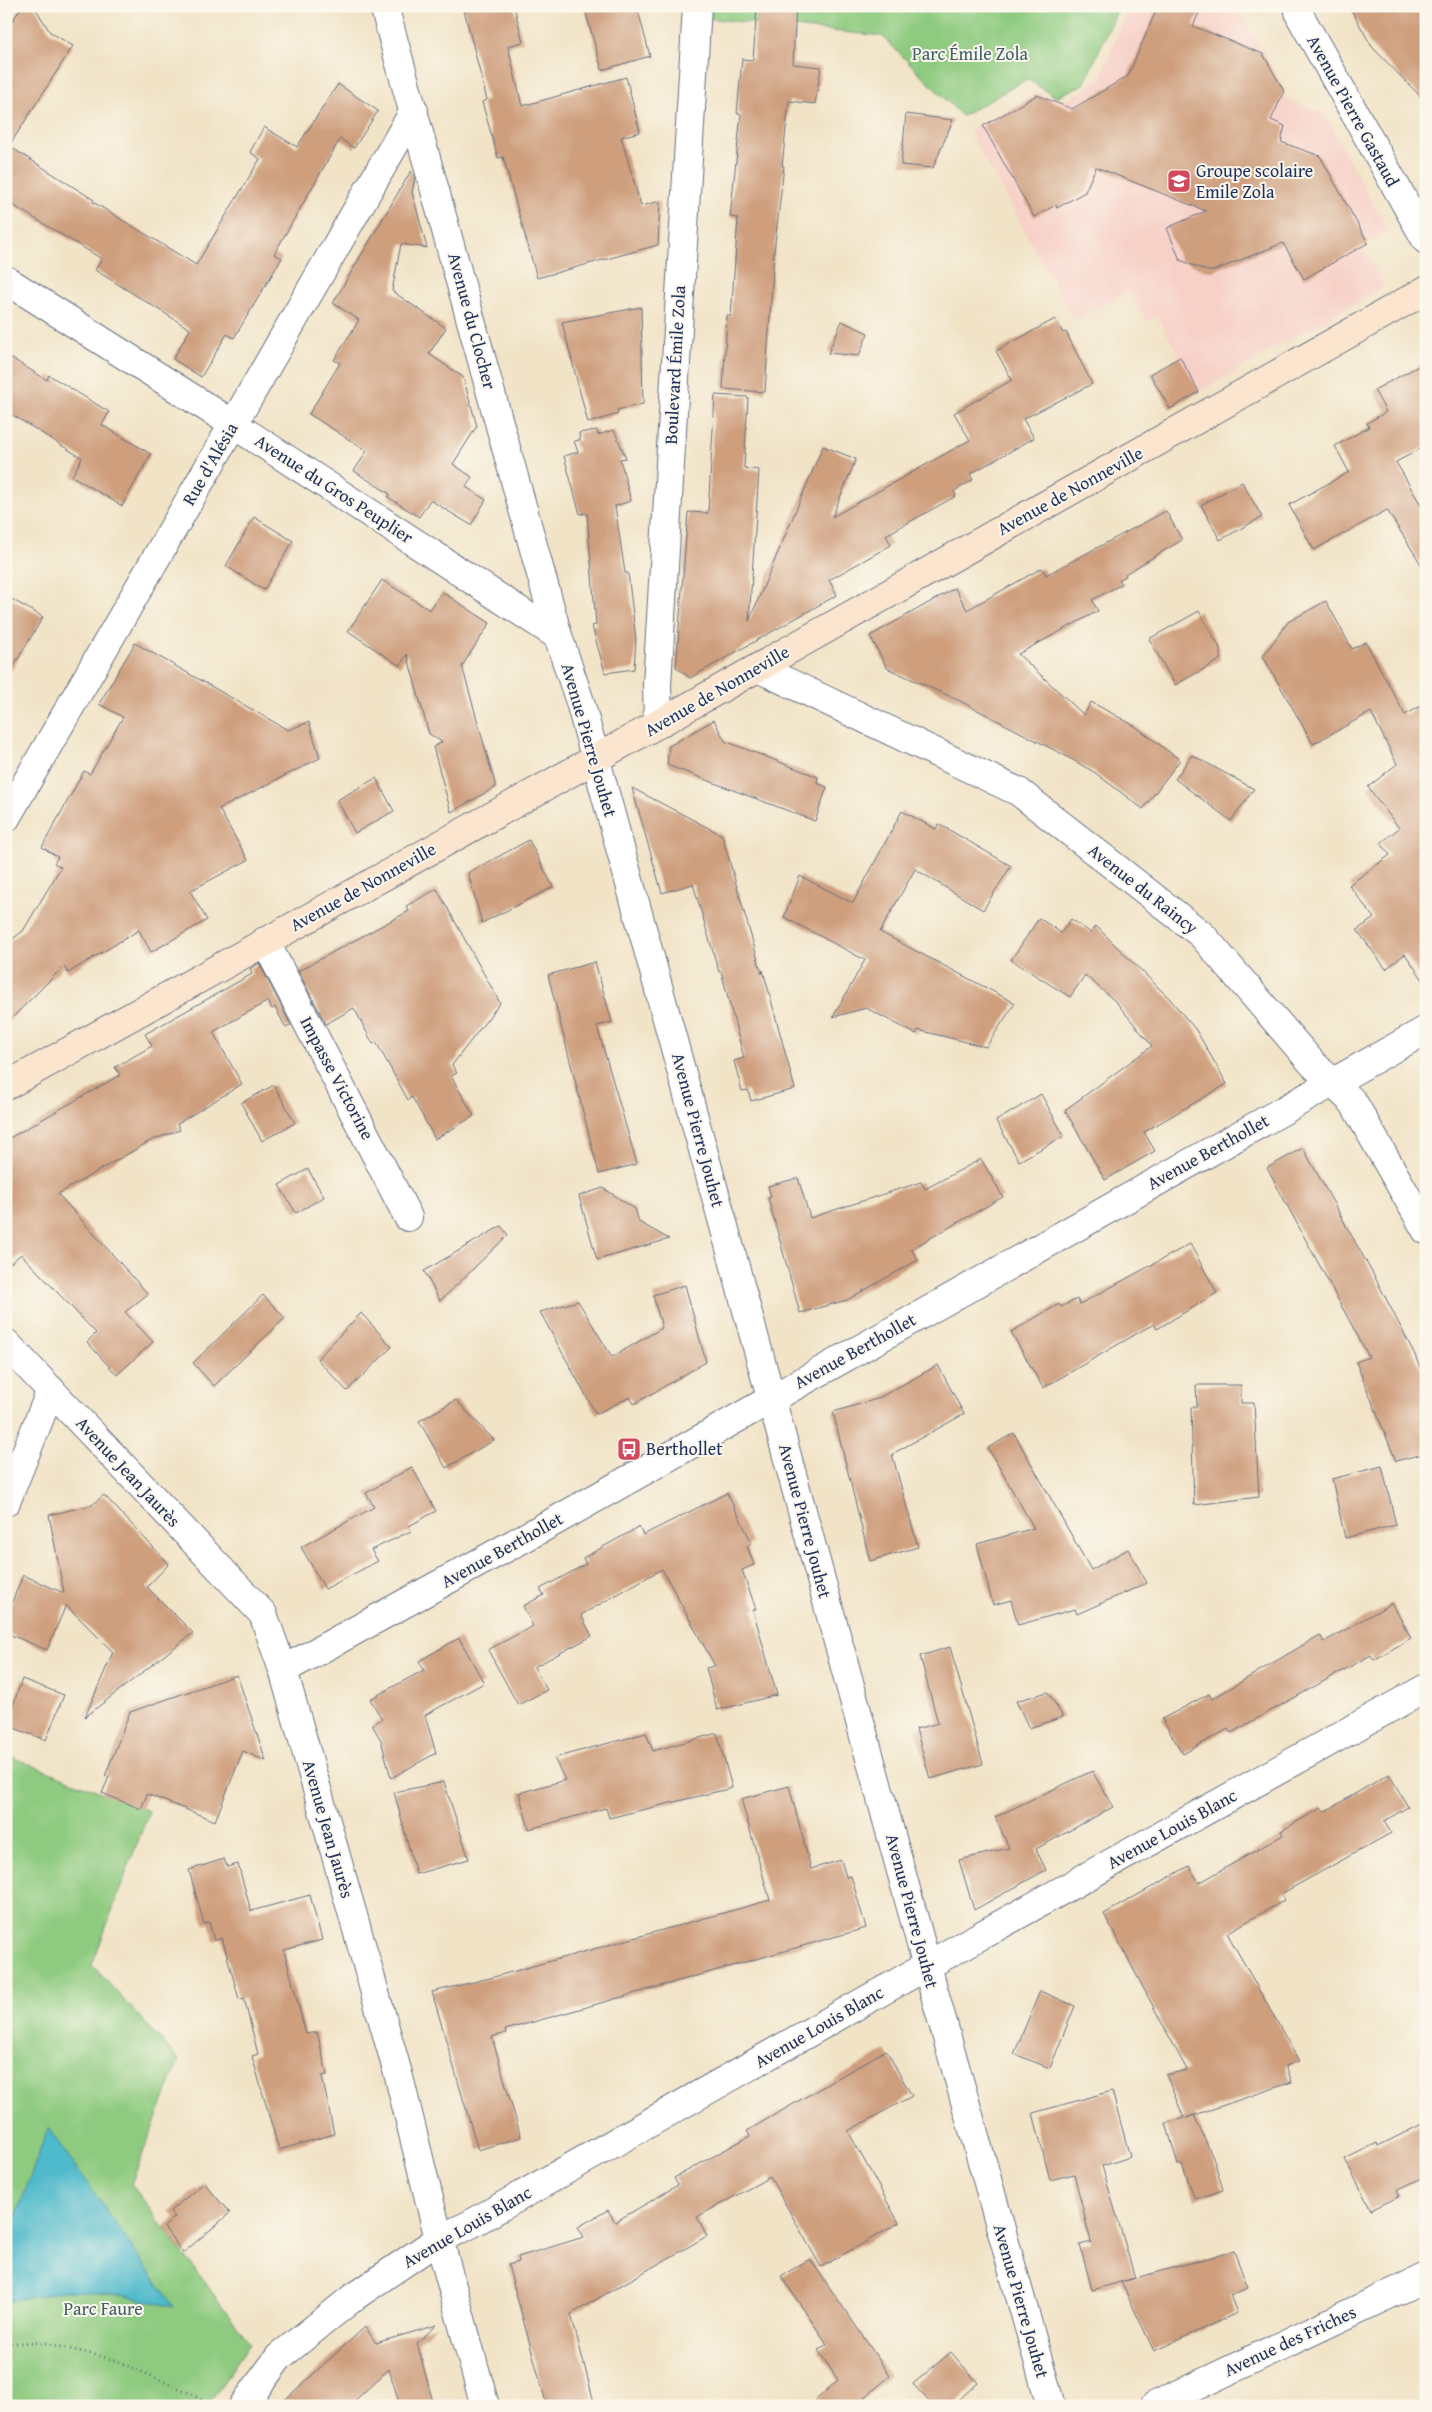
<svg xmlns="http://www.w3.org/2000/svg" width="1432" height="2412" font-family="'Gentium Book Plus',serif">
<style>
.built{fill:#f7d1c8}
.green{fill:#8eca7f;stroke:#547c6e}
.water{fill:#4fbacb;stroke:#357494}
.building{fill:#ce9e7d}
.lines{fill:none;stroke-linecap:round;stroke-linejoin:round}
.street-casing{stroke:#666e82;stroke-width:30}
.secondary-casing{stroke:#666e82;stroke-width:30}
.path{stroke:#666e82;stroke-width:3;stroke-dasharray:1 4;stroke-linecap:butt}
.street{stroke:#fff;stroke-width:28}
.secondary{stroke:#fbe5cf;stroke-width:28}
.labels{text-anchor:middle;stroke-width:4;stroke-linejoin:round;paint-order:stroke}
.park-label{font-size:18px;fill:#3e5e68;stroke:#fbf7ec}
.street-label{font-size:18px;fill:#1b2f5e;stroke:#fbf7ec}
.poi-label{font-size:18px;fill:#1b2f5e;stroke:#fbf7ec;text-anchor:start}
</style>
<rect width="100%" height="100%" fill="#fbf7ec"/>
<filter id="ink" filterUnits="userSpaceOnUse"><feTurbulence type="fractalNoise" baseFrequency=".02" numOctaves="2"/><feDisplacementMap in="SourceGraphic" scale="10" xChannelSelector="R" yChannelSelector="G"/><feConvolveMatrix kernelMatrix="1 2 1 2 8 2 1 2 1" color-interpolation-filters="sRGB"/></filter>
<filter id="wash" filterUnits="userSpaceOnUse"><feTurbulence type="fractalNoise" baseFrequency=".0096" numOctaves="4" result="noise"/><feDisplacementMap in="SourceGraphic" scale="20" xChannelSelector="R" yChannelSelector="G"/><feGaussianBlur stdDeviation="1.12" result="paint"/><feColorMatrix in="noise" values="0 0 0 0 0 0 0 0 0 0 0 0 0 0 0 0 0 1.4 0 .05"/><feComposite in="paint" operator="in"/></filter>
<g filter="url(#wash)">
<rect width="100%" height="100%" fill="#f1e3c6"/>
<!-- built -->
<polygon class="built" points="1129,6 1235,6 1265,53 1266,58 1284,91 1282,97 1324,114 1388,231 1362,246 1384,286 1199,392 1157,315 1146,321 1129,291 1075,321 969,131 1037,93 1063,102 1100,79"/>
<!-- green -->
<g class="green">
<polygon points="706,6 1119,6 1084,84 1056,97 1027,79 962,116 882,36 704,18"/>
<polygon points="6,1755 149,1811 92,1965 179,2060 131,2184 250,2343 207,2406 6,2406"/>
</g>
<!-- water -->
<polygon class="water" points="48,2128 174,2307 116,2294 64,2291 6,2302 6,2244"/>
<g id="blocks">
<!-- building -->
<g class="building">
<polygon points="22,6 34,6 50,32 73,46 9,146 94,200 93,202 196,265 260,159 250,152 264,127 297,147 338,84 378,111 354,148 340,139 274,254 282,258 234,338 227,334 201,377 173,359 190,329 95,270 102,259 6,201 6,31"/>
<polygon points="463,6 514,6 523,42 508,46 522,106 626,77 640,132 621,137 641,206 660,201 658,245 537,278 503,157 498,158 482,102 487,100"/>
<polygon points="584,6 637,6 650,56 602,70"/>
<polygon points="757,6 796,6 793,64 821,67 815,104 789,101 782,166 784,166 774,252 765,392 723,389 727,316 731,316 738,218 730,217 741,114 737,113 742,59 753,60"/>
<polygon points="1158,6 1202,6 1193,26 1263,54 1284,91 1271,120 1285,126 1281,142 1320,156 1368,243 1304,279 1283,243 1213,271 1207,271 1180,260 1167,228 1206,211 1096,167 1085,192 1057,208 1056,205 1034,217 983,126 1037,95 1072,109 1128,76"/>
<polygon points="1349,6 1426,6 1426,102 1372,47"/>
<polygon points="906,114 953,120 933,168 901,165"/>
<polygon points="411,171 415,177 412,192 427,248 401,244 392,291 446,328 429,354 463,377 477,426 453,464 472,477 466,487 486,500 471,525 430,500 419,517 388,497 390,494 354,471 367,451 309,414 340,363 334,360 359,320 333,303"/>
<polygon points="641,307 643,404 617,410 618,414 588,423 562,322"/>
<polygon points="1055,319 1063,333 1066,332 1092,384 1023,419 1034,438 970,474 973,480 954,491 956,496 886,535 891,545 829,580 837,595 690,678 676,667 688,512 708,513 715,395 748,397 744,468 759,470 749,621 823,446 856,459 832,517 970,440 954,413 1012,380 996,351"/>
<polygon points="842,321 868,333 859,356 828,353"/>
<polygon points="6,355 47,380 49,375 109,412 102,425 151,454 122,506 72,476 82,458 6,411"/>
<polygon points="1180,357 1199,392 1170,409 1150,374"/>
<polygon points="1426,362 1426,446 1396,462 1426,514 1426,572 1387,510 1314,550 1289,505 1349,472 1335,446 1369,427 1367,423 1386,412 1374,390"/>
<polygon points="597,430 598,435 614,430 626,458 620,459 631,501 615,506 625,573 628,573 636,640 634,669 605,673 592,626 596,625 587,513 580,514 564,456 578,452 574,441 580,440 579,433"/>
<polygon points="1242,482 1262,517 1220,540 1201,505"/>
<polygon points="1166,511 1182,540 1125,574 1126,576 1119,580 1122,584 1092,600 1098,611 1018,654 1084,715 1091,702 1135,726 1180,760 1143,809 1094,772 1062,754 960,701 887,668 870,636 955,588 967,610 1042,568 1046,575"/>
<polygon points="254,517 293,541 264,590 226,566"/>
<polygon points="382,580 430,610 442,592 490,623 462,666 496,787 451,812 433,747 442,742 429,734 407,654 400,666 348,631"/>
<polygon points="6,596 43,617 6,679"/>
<polygon points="1326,601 1352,649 1366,642 1405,715 1426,703 1426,984 1405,954 1386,969 1357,930 1374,918 1349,885 1390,855 1381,843 1399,828 1368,787 1397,764 1371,712 1313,744 1263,656 1288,622"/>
<polygon points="1199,611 1220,648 1220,660 1175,685 1149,639"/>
<polygon points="135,643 288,730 309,722 320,758 219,809 248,860 190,891 207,920 151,952 139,930 68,973 64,966 6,1024 6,944 23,931 61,867 54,863 58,857 42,847 84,771 90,774 123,717 99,704"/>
<polygon points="714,720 725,741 818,777 817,783 827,787 815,821 667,765 669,746"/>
<polygon points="1192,755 1254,789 1231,821 1175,779"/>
<polygon points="376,778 394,811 355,833 337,800"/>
<polygon points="632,788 722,835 762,974 763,970 795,1089 751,1101 748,1090 742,1091 734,1061 744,1058 721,971 719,972 693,884 662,893"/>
<polygon points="902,811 936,829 939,824 1011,866 983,910 915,869 880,932 1015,1003 986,1047 918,1030 916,1034 866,1008 833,1017 865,960 784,917 800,876 853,903"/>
<polygon points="529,840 553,887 482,923 468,873"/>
<polygon points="437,889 500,1003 452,1065 457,1073 451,1076 474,1116 435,1139 412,1097 408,1100 376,1042 373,1044 354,1008 326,1024 298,971 409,911 406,906"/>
<polygon points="1039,918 1061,933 1071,919 1091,933 1096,926 1169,998 1196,1030 1227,1084 1144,1132 1155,1151 1105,1180 1065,1110 1152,1046 1116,1002 1085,975 1070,997 1011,960"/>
<polygon points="595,962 612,1022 597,1026 637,1164 599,1174 548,975"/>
<polygon points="259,963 291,1025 286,1028 275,1007 272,1009 268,1001 213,1032 242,1084 177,1124 180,1130 152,1140 58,1194 148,1294 125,1312 153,1342 117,1375 87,1342 96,1333 21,1254 6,1267 6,1140 120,1075 115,1067 152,1046 145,1034 252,974 250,969"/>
<polygon points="274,1085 295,1123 262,1141 241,1103"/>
<polygon points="1041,1094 1064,1136 1019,1161 996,1121"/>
<polygon points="1303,1148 1378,1283 1414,1353 1426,1382 1426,1453 1396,1461 1356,1362 1369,1357 1267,1168"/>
<polygon points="981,1159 1003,1197 911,1249 918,1260 847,1300 800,1313 768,1198 771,1197 768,1186 798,1178 810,1218 921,1182 925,1189"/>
<polygon points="308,1169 324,1197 296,1213 279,1185"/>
<polygon points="603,1188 635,1209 639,1222 669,1239 597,1260 579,1196"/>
<polygon points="501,1226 508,1235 440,1301 424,1271"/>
<polygon points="1190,1244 1217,1293 1157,1329 1154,1324 1143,1330 1043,1388 1011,1332 1059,1304 1061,1307 1077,1299 1080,1304"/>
<polygon points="685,1285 706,1362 634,1404 630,1397 596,1414 540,1312 578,1301 612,1357 662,1328 653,1295"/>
<polygon points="263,1295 285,1318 214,1386 193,1363"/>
<polygon points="361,1313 392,1347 347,1391 317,1359"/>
<polygon points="938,1365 964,1414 892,1454 918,1547 870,1561 833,1412 877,1399"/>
<polygon points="1196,1385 1241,1385 1241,1403 1254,1403 1259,1497 1194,1505 1191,1407 1197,1407"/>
<polygon points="456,1400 494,1440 446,1468 419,1421"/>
<polygon points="1014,1433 1091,1570 1128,1549 1147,1583 1077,1614 1075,1609 1018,1625 1011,1600 993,1605 977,1544 1034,1528 988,1448"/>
<polygon points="1382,1466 1396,1525 1345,1538 1332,1479"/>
<polygon points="412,1467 436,1511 409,1526 411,1531 371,1550 378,1561 325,1589 301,1547 374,1507 366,1493"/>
<polygon points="727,1493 752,1543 747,1546 754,1565 742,1570 756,1609 753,1610 777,1695 717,1710 706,1668 715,1666 662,1569 581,1615 592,1636 534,1667 547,1690 518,1705 488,1650 533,1626 523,1606 544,1595 540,1589 586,1564 583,1558 639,1527 643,1535"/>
<polygon points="104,1495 169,1564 147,1587 193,1633 85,1717 113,1652 66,1605 47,1650 6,1633 6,1617 23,1575 64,1593 49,1515 92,1505"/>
<polygon points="1392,1603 1411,1638 1374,1660 1371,1655 1231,1733 1228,1729 1183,1754 1162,1719 1209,1694 1212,1699 1320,1635 1324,1642"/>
<polygon points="459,1638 484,1683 425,1715 436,1753 391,1778 381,1740 372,1725 382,1719 370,1699 424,1670 419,1661"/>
<polygon points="950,1647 983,1764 930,1779 916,1729 938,1723 920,1656"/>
<polygon points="237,1675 266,1761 243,1751 215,1821 147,1794 141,1809 102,1793 109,1777 105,1776 130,1712"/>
<polygon points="22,1679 64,1695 46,1740 6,1725"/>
<polygon points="1048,1692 1063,1717 1029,1728 1016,1701"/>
<polygon points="646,1733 653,1751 717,1733 732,1788 609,1818 606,1808 529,1829 519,1793 565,1780 554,1758"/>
<polygon points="1092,1771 1113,1807 1036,1849 1046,1870 974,1910 959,1860 1009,1848 995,1817"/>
<polygon points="1389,1774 1408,1807 1384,1821 1391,1833 1281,1894 1285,1900 1227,1933 1299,2061 1286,2066 1292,2082 1186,2118 1194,2115 1214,2160 1223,2190 1195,2199 1182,2164 1178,2165 1166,2123 1184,2118 1166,2075 1187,2070 1104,1914 1189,1866 1199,1883 1283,1835 1281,1831 1321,1808 1324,1812"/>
<polygon points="444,1782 469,1859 416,1874 394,1792"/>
<polygon points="789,1786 811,1869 841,1860 846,1877 851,1876 866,1928 505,2030 506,2033 492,2037 521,2137 478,2150 432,1992 490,1978 770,1900 741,1799"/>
<polygon points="224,1859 227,1867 238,1864 251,1911 310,1895 322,1940 284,1950 306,2034 317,2032 327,2075 322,2076 334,2134 279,2150 252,2056 258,2054 244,1998 239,1999 222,1938 214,1941 209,1922 204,1924 189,1870"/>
<polygon points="1040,1991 1075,2006 1050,2068 1014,2054"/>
<polygon points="886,2050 912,2096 848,2131 899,2223 821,2267 770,2177 697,2217 707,2236 571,2314 595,2406 547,2406 508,2265 519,2262 518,2257 584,2237 578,2227 608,2210 615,2222 678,2185 674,2178 750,2136 747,2131"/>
<polygon points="1112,2091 1130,2157 1102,2166 1135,2278 1092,2290 1080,2245 1091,2242 1074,2174 1050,2180 1033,2113"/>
<polygon points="1426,2122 1426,2176 1397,2190 1400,2196 1371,2210 1345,2159 1377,2143 1378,2146"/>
<polygon points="204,2183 230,2213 183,2253 164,2227 175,2217 170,2211"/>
<polygon points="1234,2251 1248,2288 1230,2295 1237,2313 1154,2351 1121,2282"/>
<polygon points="810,2259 890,2376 855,2406 809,2406 838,2380 818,2350 827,2344 781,2276"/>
<polygon points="437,2325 417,2343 434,2406 400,2406 389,2369 349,2406 278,2406 365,2327 376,2343"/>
<polygon points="951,2352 978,2383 951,2406 933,2406 913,2384"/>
</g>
</g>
</g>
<g filter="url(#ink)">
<use href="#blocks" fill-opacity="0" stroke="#666e82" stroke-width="1"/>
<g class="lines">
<!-- street casing -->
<g class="street-casing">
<g id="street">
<polyline points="384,6 558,636 580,702 935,1995 1051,2406"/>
<polyline points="1298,6 1300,16 1426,240"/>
<polyline points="6,280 233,424 558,636"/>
<polyline points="758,668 1019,792 1202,935 1313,1064 1353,1102 1426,1230"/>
<polyline points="658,724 657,685 697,6"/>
<polyline points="6,818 414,111"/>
<polyline points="265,941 408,1217"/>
<polyline points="6,1343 263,1614 283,1670 399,2077 439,2239 485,2406"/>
<polyline points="6,1502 51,1390"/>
<polyline points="283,1670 555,1521 1426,1030"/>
<polyline points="243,2406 279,2357 355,2296 439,2239 469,2225 953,1951 1426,1688"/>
<polyline points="1154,2406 1426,2277"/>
</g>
</g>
<!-- secondary casing -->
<g class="secondary-casing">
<polyline id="secondary" points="6,1086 658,724 1426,290"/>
</g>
<!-- path -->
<polyline class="path" points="6,2343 46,2343 115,2360 192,2394 209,2405"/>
<!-- street -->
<use href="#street" class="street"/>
<!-- secondary -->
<use href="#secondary" class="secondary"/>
</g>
</g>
<!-- icons -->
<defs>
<g id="school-square" transform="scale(1.25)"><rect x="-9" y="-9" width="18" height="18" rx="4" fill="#d1495b" stroke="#fbf7ec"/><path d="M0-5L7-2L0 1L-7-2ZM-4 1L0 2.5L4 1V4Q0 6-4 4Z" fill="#fff"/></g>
<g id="bus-square" transform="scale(1.25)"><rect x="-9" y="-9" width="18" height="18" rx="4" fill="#d1495b" stroke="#fbf7ec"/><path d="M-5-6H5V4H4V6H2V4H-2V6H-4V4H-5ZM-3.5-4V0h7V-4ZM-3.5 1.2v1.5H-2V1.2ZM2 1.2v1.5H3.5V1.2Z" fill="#fff"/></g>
</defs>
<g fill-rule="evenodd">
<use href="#school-square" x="1179" y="181"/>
<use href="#bus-square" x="629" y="1449"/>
</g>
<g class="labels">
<!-- park labels -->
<g class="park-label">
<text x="970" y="60">Parc Émile Zola</text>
<text x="103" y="2315">Parc Faure</text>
</g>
<!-- street labels -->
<g class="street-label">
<text transform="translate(1353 111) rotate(61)" y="6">Avenue Pierre Gastaud</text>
<text transform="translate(472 321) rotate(75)" y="6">Avenue du Clocher</text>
<text transform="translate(675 365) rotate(-87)" y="6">Boulevard Émile Zola</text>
<text transform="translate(210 464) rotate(-60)" y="6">Rue d'Alésia</text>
<text transform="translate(334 489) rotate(33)" y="6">Avenue du Gros Peuplier</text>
<text transform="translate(1070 491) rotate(-29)" y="6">Avenue de Nonneville</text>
<text transform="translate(717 691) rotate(-30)" y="6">Avenue de Nonneville</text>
<text transform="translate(589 740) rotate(74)" y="6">Avenue Pierre Jouhet</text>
<text transform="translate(363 887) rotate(-29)" y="6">Avenue de Nonneville</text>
<text transform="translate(1143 889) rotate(38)" y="6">Avenue du Raincy</text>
<text transform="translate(337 1078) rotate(62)" y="6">Impasse Victorine</text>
<text transform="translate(698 1130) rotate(75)" y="6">Avenue Pierre Jouhet</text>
<text transform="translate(1208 1152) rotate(-29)" y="6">Avenue Berthollet</text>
<text transform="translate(855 1351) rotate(-29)" y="6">Avenue Berthollet</text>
<text transform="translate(128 1472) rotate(47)" y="6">Avenue Jean Jaurès</text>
<text transform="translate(805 1521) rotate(75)" y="6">Avenue Pierre Jouhet</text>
<text transform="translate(502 1550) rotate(-29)" y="6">Avenue Berthollet</text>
<text transform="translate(328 1829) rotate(74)" y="6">Avenue Jean Jaurès</text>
<text transform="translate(1172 1829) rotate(-29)" y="6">Avenue Louis Blanc</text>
<text transform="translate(912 1911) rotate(75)" y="6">Avenue Pierre Jouhet</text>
<text transform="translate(819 2027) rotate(-30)" y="6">Avenue Louis Blanc</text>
<text transform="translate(467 2227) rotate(-30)" y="6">Avenue Louis Blanc</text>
<text transform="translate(1021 2301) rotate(74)" y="6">Avenue Pierre Jouhet</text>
<text transform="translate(1290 2341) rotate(-25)" y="6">Avenue des Friches</text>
</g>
<!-- poi labels -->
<g class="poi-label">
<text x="1196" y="177">Groupe scolaire<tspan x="1196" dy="21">Emile Zola</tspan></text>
<text x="646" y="1455">Berthollet</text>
</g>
</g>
<!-- margin -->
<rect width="1432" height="2412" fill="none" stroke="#fbf7ec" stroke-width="25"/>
</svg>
